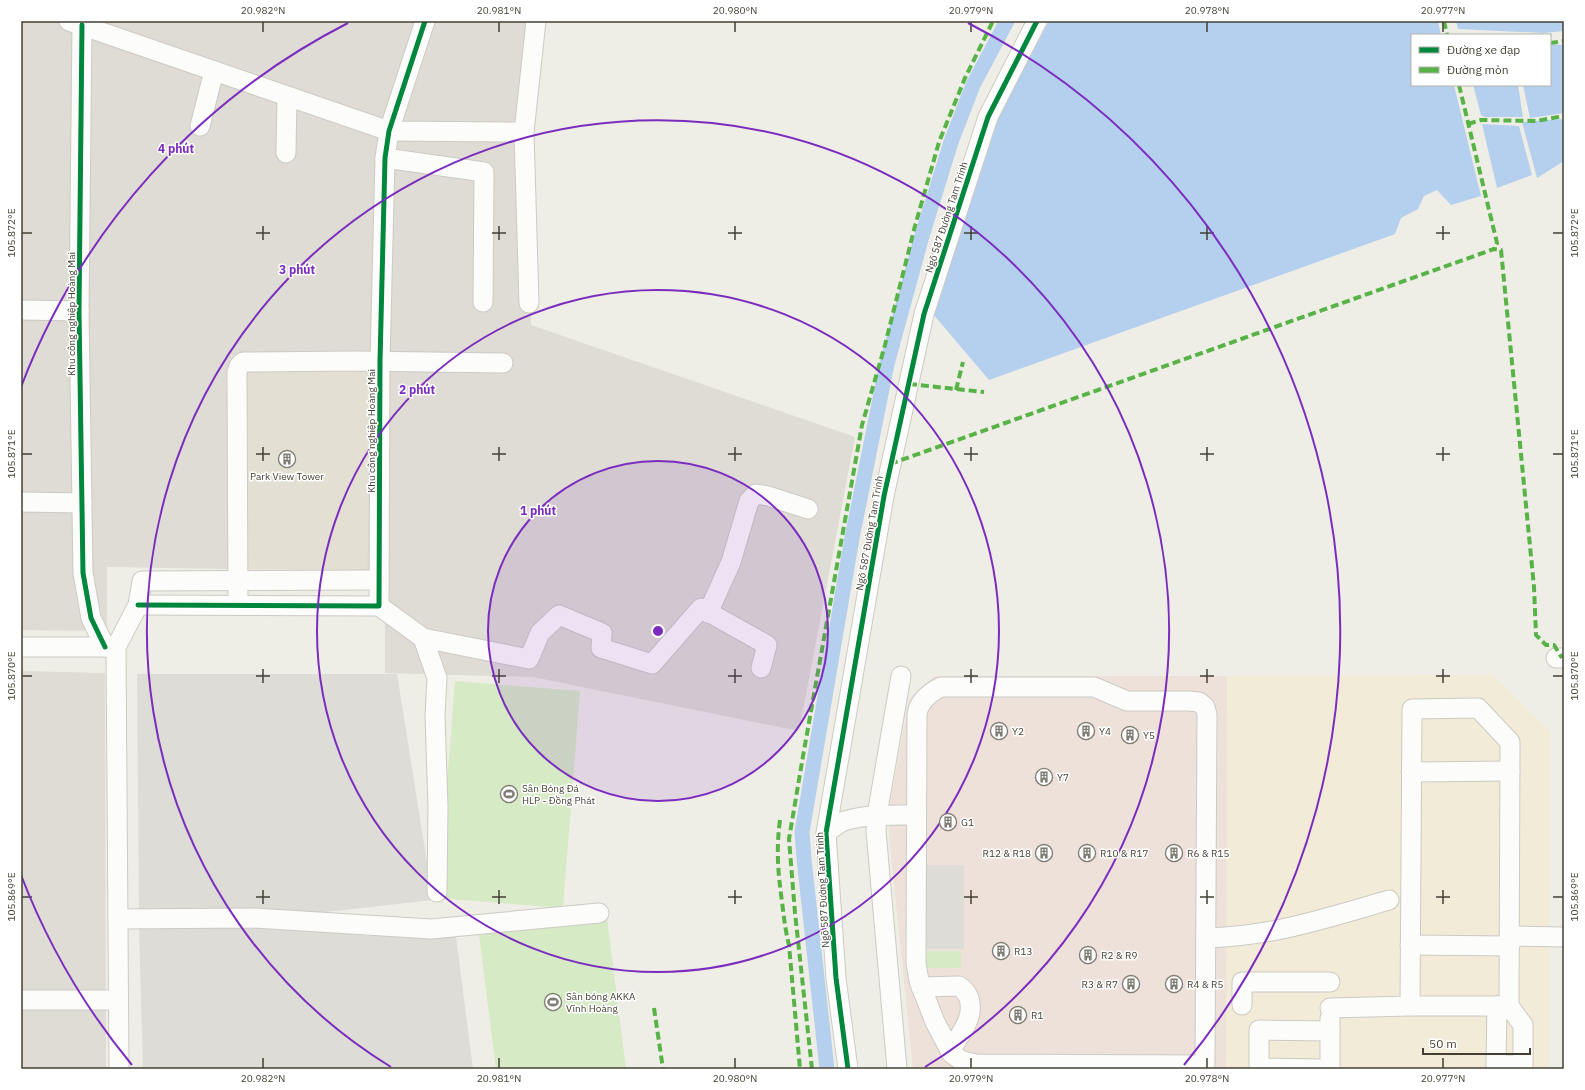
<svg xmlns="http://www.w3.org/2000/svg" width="1585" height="1090" font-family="'IBM Plex Sans',sans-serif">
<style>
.residential{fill:#e3e0d3}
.commercial{fill:#f2ebd8}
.industrial{fill:#dedcd4}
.medical{fill:#eee1da}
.green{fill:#d6eac5}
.parking{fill:#dddcd6}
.water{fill:#b5d0ee}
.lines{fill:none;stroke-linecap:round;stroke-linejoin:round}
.canal{stroke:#b5d0ee;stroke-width:15}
.minor-casing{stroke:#cccac4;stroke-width:21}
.minor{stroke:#fcfcfb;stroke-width:19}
.quiet{stroke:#57b346;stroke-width:4;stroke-dasharray:8 4;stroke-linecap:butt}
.cycleway-casing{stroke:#fff;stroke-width:8}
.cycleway{stroke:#00873e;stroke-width:5}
.ticks{fill:none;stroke:#433f33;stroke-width:1.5}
.ring{fill:none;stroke:#7b2cbf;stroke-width:2}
.labels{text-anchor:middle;stroke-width:3;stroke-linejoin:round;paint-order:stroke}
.street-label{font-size:10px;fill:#433f33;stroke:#fff}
.poi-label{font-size:10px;fill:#433f33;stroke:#fff;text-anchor:start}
.centre{fill:#7b2cbf;stroke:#fff;stroke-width:2}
.ring-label{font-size:12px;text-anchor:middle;font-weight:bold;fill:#7b2cbf;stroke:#fff;stroke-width:3;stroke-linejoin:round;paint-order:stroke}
.neatline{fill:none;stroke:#433f33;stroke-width:1.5}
.ticks-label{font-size:10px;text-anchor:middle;fill:#433f33}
</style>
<rect width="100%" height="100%" fill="#eeede6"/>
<!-- residential -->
<polygon class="residential" points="230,354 368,354 367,570 230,569"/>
<!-- commercial -->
<polygon class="commercial" points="1493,675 1550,731 1549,1069 1226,1069 1227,676"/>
<!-- industrial -->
<g class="industrial">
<polygon points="21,21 539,21 528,134 531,325 855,437 799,731 533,677 385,673 385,570 367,570 368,354 230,354 230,569 107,567 107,631 21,630"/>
<polygon points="21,671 105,673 106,1069 21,1069"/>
</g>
<!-- medical -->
<polygon class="medical" points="934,676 1227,676 1226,1069 913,1069 889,836 891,798 909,700"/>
<!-- green -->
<g class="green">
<polygon points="455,681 580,691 563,908 438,898"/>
<polygon points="607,919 626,1069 496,1069 479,935"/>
<polygon points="925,951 961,951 961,968 924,968"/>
</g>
<!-- parking -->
<g class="parking">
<polygon points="137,674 397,674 433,900 326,912 139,914"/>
<polygon points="922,865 964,865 964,949 921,949"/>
<polygon points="139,926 333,926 364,936 456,937 473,1069 143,1069"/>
</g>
<!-- water -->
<g class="water">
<polygon points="1049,21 1438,21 1441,35 1412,35 1412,85 1454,85 1481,196 1451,205 1437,190 1424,196 1418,209 1401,218 1395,234 989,380 933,314 990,131"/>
<polygon points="1456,21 1564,21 1564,31 1544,33 1458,29"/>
<polygon points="1550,44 1564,45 1564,113 1530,118 1523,85 1550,85"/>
<polygon points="1473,85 1518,85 1523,117 1485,117 1481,115"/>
<polygon points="1564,119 1564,161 1537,178 1522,122"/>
<polygon points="1482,124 1519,126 1532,175 1497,188"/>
</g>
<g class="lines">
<!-- canal -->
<polyline class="canal" points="827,1069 804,859 802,832 852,538 887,364 922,236 951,142 973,85 1007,21"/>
<!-- minor casing -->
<g class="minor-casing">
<g id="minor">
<polyline points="69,21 389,131 524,132"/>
<polyline points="82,25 79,311 83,573 91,618 105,647"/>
<polyline points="200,126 214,71"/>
<polyline points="286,153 287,96"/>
<polyline points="385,158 484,172 483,302"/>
<polyline points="529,303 524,132 536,21"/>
<polyline points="21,310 79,311"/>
<polyline points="21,502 82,503"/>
<polyline points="138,605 379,606"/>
<polyline points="238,605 237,372 239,366 243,362 354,361 503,363"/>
<polyline points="379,606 380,361 385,158 389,131 425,21"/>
<polyline points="379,606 423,638 437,678 435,715 438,807 437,892"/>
<polyline points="708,613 731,562 749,501 756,494 768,496 808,509"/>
<polyline points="423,638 529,659 540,633 559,615 602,633 601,648 652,664 701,608 767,645 761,668"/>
<polyline points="21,647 116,647"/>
<polyline points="1556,658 1564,658"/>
<path d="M941,687h153l33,14h62l10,1 6,5 2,8 -2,350 -229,-1 -14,-3 -10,-7 -17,-32 -16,-41 -3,-18 1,-249c2,-13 12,-21 24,-27z"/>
<polyline points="1411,772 1510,771"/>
<path d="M826,833c6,-4 12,-10 18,-12 24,-7 48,-6 72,-6"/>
<polyline points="118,919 254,918 431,929 599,913"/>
<polyline points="1510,936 1564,937"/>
<path d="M1206,938c63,-1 122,-20 183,-38"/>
<polyline points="1410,945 1510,946"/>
<path d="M921,987l38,-1c5,3 8,7 10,12 6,20 -9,36 -19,53"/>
<polyline points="21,1000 118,1000"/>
<polyline points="1242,1005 1242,982 1330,982"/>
<polyline points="1497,1006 1496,1065 1523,1065 1523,1025 1509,1006"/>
<polyline points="1330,1008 1410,1006 1509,1006 1510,742 1478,708 1412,709 1410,1006"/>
<polyline points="119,1069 116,647 138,605 142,581 379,580"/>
<polyline points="848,1069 836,978 826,833 884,496 924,314 988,117 1037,21"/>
<polyline points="897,1069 876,831 877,815 901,676"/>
<polyline points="1323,1069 1259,1068 1259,1030 1330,1031"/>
<polyline points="1330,1069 1330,1018"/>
</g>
</g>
<!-- minor -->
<use href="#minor" class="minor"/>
<!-- quiet -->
<g class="quiet">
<polyline points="1444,21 1447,35"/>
<polyline points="1550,43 1564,41"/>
<polyline points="1459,85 1497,243 1494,249"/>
<polyline points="1468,124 1481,120 1536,121 1564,116"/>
<polyline points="909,384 984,392"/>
<polyline points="956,390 963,362"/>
<polyline points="890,464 1494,249 1501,250 1534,587 1536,635 1546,645 1554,645 1562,658"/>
<path d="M780,820c-4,30 -2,52 2,82 2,15 3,27 7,43l11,124"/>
<polyline points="654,1008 663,1069"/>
<polyline points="812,1069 795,913 789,839 803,756 862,425 885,345 915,226 939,142 965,78 993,21"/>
</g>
<!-- cycleway casing -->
<g class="cycleway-casing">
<g id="cycleway">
<polyline points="82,25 79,311 83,573 91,618 105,647"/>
<polyline points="138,605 379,606 380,361 385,158 389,131 425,21"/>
<polyline points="848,1069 836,978 826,833 884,496 924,314 988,117 1037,21"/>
</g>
</g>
<!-- cycleway -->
<use href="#cycleway" class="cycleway"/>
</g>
<!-- ticks -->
<path class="ticks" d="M263,22v10M499,22v10M735,22v10M971,22v10M1207,22v10M1443,22v10M263,226v14M499,226v14M735,226v14M971,226v14M1207,226v14M1443,226v14M22,233h10M256,233h14M492,233h14M728,233h14M964,233h14M1200,233h14M1436,233h14M1553,233h10M263,447v14M499,447v14M735,447v14M971,447v14M1207,447v14M1443,447v14M22,454h10M256,454h14M492,454h14M728,454h14M964,454h14M1200,454h14M1436,454h14M1553,454h10M263,669v14M499,669v14M735,669v14M971,669v14M1207,669v14M1443,669v14M22,676h10M256,676h14M492,676h14M728,676h14M964,676h14M1200,676h14M1436,676h14M1553,676h10M263,890v14M499,890v14M735,890v14M971,890v14M1207,890v14M1443,890v14M22,897h10M256,897h14M492,897h14M728,897h14M964,897h14M1200,897h14M1436,897h14M1553,897h10M263,1058v10M499,1058v10M735,1058v10M971,1058v10M1207,1058v10M1443,1058v10"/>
<!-- distance rings -->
<circle cx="658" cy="631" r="170" fill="#7b2cbf" fill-opacity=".12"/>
<g class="ring">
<circle cx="658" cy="631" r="170"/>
<circle cx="658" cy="631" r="341"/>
<path d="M391 1067A511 511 0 1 1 925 1067"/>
<path d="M132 1065A682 682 0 0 1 21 875M21 387A682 682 0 0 1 348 23M968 23A682 682 0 0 1 1184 1065"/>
</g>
<!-- icons -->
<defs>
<g id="building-ring" transform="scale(0.9)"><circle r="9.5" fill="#fff" stroke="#7f7c72" stroke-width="1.5"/><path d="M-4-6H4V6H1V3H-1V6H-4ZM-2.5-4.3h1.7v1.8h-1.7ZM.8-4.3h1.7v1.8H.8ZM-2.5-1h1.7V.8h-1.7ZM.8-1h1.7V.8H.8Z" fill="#7f7c72"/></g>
<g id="stadium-ring" transform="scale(0.9)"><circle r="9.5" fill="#fff" stroke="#7f7c72" stroke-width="1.5"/><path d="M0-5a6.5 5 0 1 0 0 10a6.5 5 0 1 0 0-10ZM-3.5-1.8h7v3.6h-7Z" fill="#7f7c72"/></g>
</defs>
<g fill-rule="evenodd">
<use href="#building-ring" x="287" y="459"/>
<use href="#building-ring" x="999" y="731"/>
<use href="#building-ring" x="1086" y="731"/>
<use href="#building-ring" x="1130" y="735"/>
<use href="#building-ring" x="1044" y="777"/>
<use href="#stadium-ring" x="509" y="794"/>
<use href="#building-ring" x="948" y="822"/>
<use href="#building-ring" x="1044" y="853"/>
<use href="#building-ring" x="1087" y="853"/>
<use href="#building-ring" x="1174" y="853"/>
<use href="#building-ring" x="1001" y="951"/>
<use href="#building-ring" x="1088" y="955"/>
<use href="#building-ring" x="1131" y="984"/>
<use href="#building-ring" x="1174" y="984"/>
<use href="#stadium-ring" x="553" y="1002"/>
<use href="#building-ring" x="1018" y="1015"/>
</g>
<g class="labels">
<!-- street labels -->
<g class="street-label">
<text transform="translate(946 217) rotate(-72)" y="4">Ngõ 587 Đường Tam Trinh</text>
<text transform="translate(71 314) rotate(-90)" y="4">Khu công nghiệp Hoàng Mai</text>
<text transform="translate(371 431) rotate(-90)" y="4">Khu công nghiệp Hoàng Mai</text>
<text transform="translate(869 533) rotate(-80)" y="4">Ngõ 587 Đường Tam Trinh</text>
<text transform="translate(822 890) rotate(-93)" y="4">Ngõ 587 Đường Tam Trinh</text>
</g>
<!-- poi labels -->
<g class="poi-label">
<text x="287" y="480" text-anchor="middle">Park View Tower</text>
<text x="1012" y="735">Y2</text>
<text x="1099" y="735">Y4</text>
<text x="1143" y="739">Y5</text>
<text x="1057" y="781">Y7</text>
<text x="522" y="792">Sân Bóng Đá<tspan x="522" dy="12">HLP - Đồng Phát</tspan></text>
<text x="961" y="826">G1</text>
<text x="1031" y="857" text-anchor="end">R12 &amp; R18</text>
<text x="1100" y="857">R10 &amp; R17</text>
<text x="1187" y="857">R6 &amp; R15</text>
<text x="1014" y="955">R13</text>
<text x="1101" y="959">R2 &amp; R9</text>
<text x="1118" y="988" text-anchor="end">R3 &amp; R7</text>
<text x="1187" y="988">R4 &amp; R5</text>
<text x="566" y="1000">Sân bóng AKKA<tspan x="566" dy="12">Vĩnh Hoàng</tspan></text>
<text x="1031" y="1019">R1</text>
</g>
</g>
<circle cx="658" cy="631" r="6" class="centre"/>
<g class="ring-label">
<text x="176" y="153">4 phút</text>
<text x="297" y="274">3 phút</text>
<text x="417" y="394">2 phút</text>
<text x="538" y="515">1 phút</text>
</g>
<!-- border -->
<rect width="1585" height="1090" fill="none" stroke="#ffffff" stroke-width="44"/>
<!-- legend -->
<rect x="1411" y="34" width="140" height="52" fill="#ffffff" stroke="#b4b2ad"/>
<rect x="1419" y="47" width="20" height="6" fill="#00873e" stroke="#b4b2ad"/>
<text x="1447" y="54" font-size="12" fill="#433f33">Đường xe đạp</text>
<rect x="1419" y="67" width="20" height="6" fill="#57b346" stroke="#b4b2ad"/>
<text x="1447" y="74" font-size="12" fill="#433f33">Đường mòn</text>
<!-- scale -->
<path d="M1423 1048v6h107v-6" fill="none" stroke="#433f33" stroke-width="2"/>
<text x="1429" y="1048" font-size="12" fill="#433f33" stroke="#ffffff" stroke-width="3" paint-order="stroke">50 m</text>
<rect x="22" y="22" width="1541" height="1046" class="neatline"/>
<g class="ticks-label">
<text x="263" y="14">20.982°N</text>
<text x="499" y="14">20.981°N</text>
<text x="735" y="14">20.980°N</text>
<text x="971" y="14">20.979°N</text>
<text x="1207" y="14">20.978°N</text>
<text x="1443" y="14">20.977°N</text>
<text transform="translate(1574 233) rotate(-90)" y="4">105.872°E</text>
<text transform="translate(11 233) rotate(-90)" y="4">105.872°E</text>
<text transform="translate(1574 454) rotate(-90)" y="4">105.871°E</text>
<text transform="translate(11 454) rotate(-90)" y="4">105.871°E</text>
<text transform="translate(1574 676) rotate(-90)" y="4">105.870°E</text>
<text transform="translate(11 676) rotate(-90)" y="4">105.870°E</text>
<text transform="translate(1574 897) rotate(-90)" y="4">105.869°E</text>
<text transform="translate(11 897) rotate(-90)" y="4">105.869°E</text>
<text x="263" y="1082">20.982°N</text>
<text x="499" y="1082">20.981°N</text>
<text x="735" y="1082">20.980°N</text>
<text x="971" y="1082">20.979°N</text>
<text x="1207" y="1082">20.978°N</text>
<text x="1443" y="1082">20.977°N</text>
</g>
</svg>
